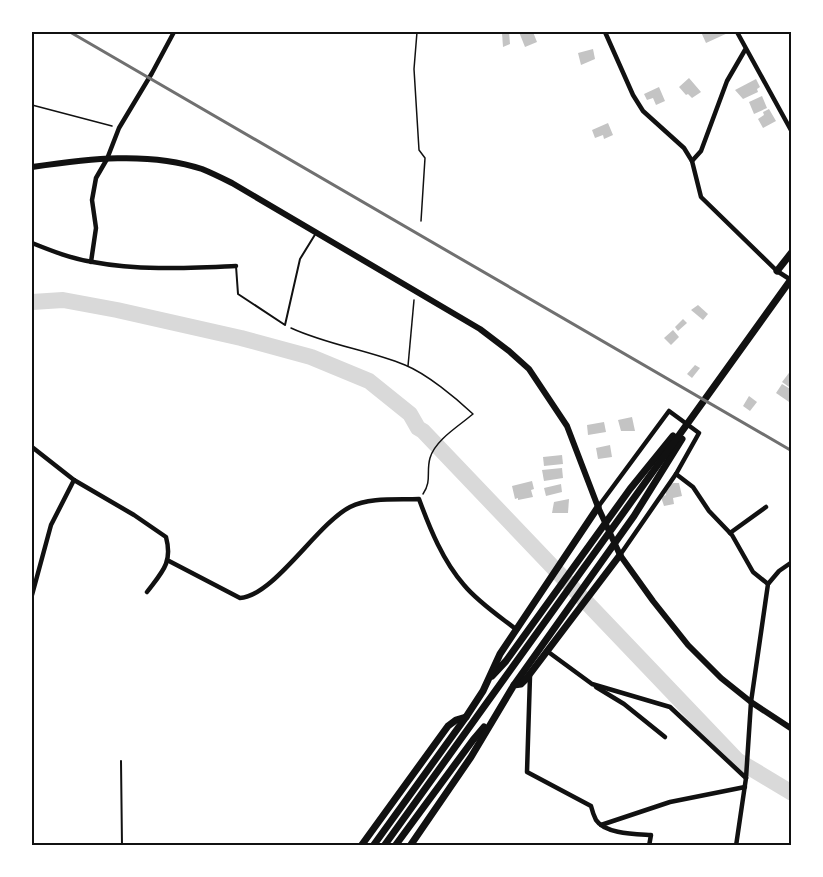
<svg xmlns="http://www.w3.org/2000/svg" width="823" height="877" font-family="Raleway,sans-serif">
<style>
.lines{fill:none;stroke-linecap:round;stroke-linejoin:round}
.river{stroke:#d9d9d9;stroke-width:16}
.building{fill:#c4c4c4}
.path{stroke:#111;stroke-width:1.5}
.service{stroke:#111;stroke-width:2}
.minor{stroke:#111;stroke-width:4.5}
.tertiary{stroke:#111;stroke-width:6}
.secondary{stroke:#111;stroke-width:7}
.rail{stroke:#707070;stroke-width:3}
.neatline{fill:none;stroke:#111;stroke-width:2}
</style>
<rect width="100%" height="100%" fill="#fff"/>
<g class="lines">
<!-- river -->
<polyline class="river" points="32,302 63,300 117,310 241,338 311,357 369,381 410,414 418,428 423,431 737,760 792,793"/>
</g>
<!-- building -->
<g class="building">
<polygon points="509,32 510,44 503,47 502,33"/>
<polygon points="519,32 533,32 537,42 525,47"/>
<polygon points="701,32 730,32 706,43"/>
<polygon points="593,49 595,59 581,65 578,53"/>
<polygon points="689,78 701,92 692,98 688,94 686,95 679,87"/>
<polygon points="756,79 760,87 757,89 758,92 743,99 735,90"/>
<polygon points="659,87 665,101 656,105 653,98 647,100 644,94"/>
<polygon points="762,96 767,108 754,114 749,102"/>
<polygon points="769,109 776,121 763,128 758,119 764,115 763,112"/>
<polygon points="608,123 613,135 604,139 603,135 595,138 592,130"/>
<polygon points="698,305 708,314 703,320 691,310"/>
<polygon points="683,319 687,323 678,331 675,327"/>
<polygon points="673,330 679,337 671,345 664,338"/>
<polygon points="695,365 700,368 692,378 687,374"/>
<polygon points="792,369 792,389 782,382"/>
<polygon points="782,384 792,390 792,404 776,393"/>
<polygon points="749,396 757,402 750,411 743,406"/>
<polygon points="632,417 635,431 621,431 618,420"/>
<polygon points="604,422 606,432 588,435 587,425"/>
<polygon points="610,445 612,457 598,459 596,448"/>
<polygon points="562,455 563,464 544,466 543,457"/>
<polygon points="562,468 563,478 544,481 542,470"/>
<polygon points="532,481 534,489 531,490 533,497 518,500 518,498 515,499 512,486"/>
<polygon points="674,483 679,483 682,496 673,498 674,504 664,506 661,497 666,495 665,490 669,489 670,484"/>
<polygon points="561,484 562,492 546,496 544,488"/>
<polygon points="569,499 568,513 552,513 554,502"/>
</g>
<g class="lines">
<!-- path -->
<g class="path">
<polyline points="417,32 414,69 419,150 425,158 421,221"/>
<polyline points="32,105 112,126"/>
<path d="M291,328c37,17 77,22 114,37 22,9 51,33 68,49 -14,12 -38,26 -43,44 -4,14 2,23 -7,36"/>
<polyline points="408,366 414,300"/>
</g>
<!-- service -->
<g class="service">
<polyline points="236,266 238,294 285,325 300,259 316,233"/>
<polyline points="121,761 122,846"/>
</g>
<!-- minor -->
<g class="minor">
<polyline points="605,32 633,95 643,111 684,148 692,161 701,197 777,271 791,280"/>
<polyline points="737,32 792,132"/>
<polyline points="692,161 701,151 727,81 745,50"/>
<path d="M32,243c20,8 40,16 61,19 47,9 95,6 143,4"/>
<polyline points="91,262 96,228 92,200 96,178 107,159 119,128 152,73 174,32"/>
<path d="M32,447l42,33 60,35 32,22c7,26 -4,35 -19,55"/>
<polyline points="676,474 693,487 709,511 732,535 753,572 768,584"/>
<polyline points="598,507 669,411 699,433 676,474 620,555"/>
<polyline points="730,533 766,507"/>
<path d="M169,561l71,37c34,-2 77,-74 110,-91 20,-10 48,-7 69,-8 11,30 24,62 45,86 14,17 35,31 53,45"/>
<polyline points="32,595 51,525 74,480"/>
<polyline points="547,651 592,684 670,707 746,778"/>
<path d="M530,676l-3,96 64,34c1,4 3,10 5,14 9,14 40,14 55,15l-2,11"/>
<polyline points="596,687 624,704 665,737"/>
<polyline points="601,825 670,802 745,787"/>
<polyline points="736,846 746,778 751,702 768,584 779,571 792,562"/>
</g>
<!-- tertiary -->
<path class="tertiary" d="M32,167c55,-8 116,-16 170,2 10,4 20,9 30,14l248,146 29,22 20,18 38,57 31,81 22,48 33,46 35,44 33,33 30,24 41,27"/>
<!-- secondary -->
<g class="secondary">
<polyline points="777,271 792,252"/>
<polyline points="492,676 506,661 630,489 673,436"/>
<polyline points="514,685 634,516 682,439"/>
<polyline points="361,846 448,726 456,720 466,717"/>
<polyline points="373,846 466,717 483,691 500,654 598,507"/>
<polyline points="384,846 792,278"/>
<polyline points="395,846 473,740 484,727"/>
<polyline points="410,846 471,757 514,685 521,684 526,679 620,555"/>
</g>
<!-- rail -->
<polyline class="rail" points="70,32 792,451"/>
</g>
<!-- border -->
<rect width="823" height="877" fill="none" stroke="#ffffff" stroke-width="66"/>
<rect x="33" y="33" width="757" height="811" class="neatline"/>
</svg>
